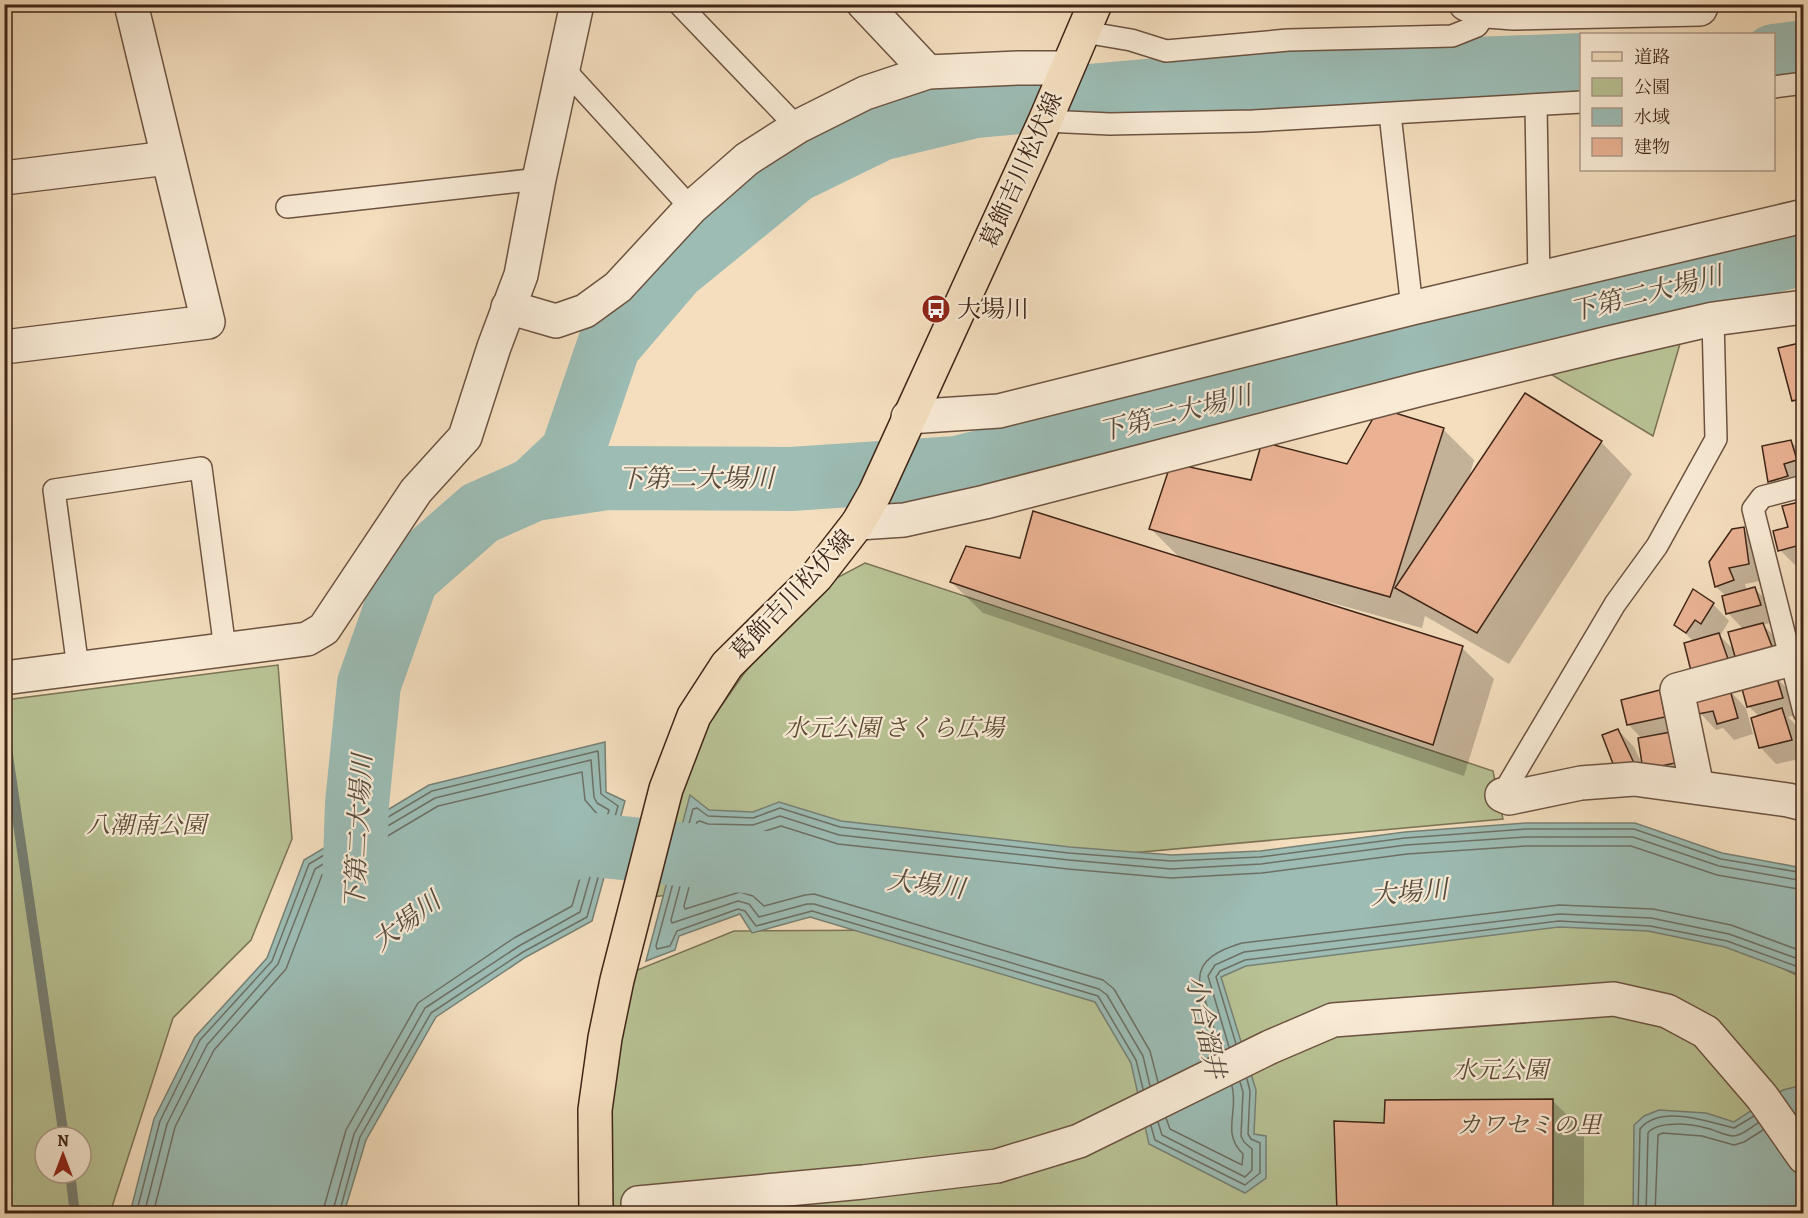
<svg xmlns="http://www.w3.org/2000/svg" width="1808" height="1218" font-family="Alegreya,'Noto Serif JP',serif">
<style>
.green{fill:#b8c294;stroke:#7c7456;stroke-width:1.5;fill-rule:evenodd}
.water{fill:#9cbcb4;stroke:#778075;stroke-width:1.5}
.shadow{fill:#0003}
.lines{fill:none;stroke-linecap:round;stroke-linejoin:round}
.shore{stroke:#6e7066;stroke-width:1.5}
.stream{stroke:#778075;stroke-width:10}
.river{stroke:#9cbcb4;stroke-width:64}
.building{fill:#eab293;stroke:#3f2517;stroke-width:1.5}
.lane-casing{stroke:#6c5341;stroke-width:24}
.street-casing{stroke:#6c5341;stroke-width:36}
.primary-casing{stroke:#3f2517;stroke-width:36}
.lane{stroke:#f8ead5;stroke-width:21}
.street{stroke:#f8ead5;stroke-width:33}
.primary{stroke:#f4debe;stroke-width:33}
.labels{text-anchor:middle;stroke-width:4.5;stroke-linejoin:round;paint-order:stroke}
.street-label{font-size:24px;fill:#3f2517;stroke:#f8ead5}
.poi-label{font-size:24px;fill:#3f2517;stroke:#f8ead5;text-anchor:start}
.park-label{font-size:24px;font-style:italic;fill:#5d4c36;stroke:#f8ead5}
.water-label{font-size:26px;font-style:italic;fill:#564b3e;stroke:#f8ead5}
</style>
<rect width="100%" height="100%" fill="#f4debe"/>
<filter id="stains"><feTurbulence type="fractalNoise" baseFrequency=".00333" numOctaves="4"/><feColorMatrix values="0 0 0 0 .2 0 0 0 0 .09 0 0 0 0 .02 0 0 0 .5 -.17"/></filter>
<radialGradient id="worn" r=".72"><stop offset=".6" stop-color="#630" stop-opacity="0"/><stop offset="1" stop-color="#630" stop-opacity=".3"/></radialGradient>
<!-- green -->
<g class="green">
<polygon points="1682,337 1653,436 1544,370"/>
<polygon points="865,563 1493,771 1503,819 650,897 685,758 745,672 827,583"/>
<path d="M278,665l14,174 -41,101 -78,78 -63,195h-105v-513zM45,1137h36v36h-36z"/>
<polygon points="1691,926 1803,978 1803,1213 608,1214 609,1065 635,971 734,931"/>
</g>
<!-- water -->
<g class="water">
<polygon points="605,742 606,792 625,801 592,921 526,957 436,1017 366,1140 344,1213 130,1213 154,1119 195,1037 267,958 304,860 429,785"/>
<polygon points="690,795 709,810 753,812 779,802 841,821 1070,847 1172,855 1260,851 1405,832 1526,823 1635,823 1722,853 1803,868 1803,976 1725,947 1648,931 1559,927 1246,966 1221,977 1256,1090 1254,1134 1266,1136 1266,1178 1245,1193 1149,1144 1131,1063 1095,1002 810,917 752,933 740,914 679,936 675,950 646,961"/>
<polygon points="1803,1085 1803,1213 1633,1214 1634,1125 1644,1116 1659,1110 1706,1113 1734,1122 1783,1090"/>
</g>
<!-- shadow -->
<g class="shadow">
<polygon points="1804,343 1804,411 1793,400"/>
<polygon points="1443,429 1474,460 1469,478 1601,442 1632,474 1509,664 1425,616 1422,628 1293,592 1292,594 1462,648 1494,679 1464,776 983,613 951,582 1181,559 1151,529 1252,482 1348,465"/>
<polygon points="1791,442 1804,454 1804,479 1786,498 1770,481"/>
<polygon points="1804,503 1804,564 1796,566 1780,550"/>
<polygon points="1743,529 1760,545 1765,580 1745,584 1747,591 1755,589 1771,605 1776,621 1763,625 1779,641 1788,666 1743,676 1694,642 1676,624 1713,604 1729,621 1720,636 1736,652 1744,630 1728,613 1726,596 1716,587"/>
<polygon points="1776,677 1792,694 1799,714 1788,717 1798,727 1804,743 1804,758 1776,764 1760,747 1760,717 1748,706"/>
<polygon points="1659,691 1676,708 1691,779 1632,784 1618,730 1634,747 1643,766 1642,739 1628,724"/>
<polygon points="1730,691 1746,708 1753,734 1734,740 1723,728 1716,730 1700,713"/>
<polygon points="1553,1101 1584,1132 1584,1214 1338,1214 1386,1124"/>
</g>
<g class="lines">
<!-- shore -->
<g class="shore">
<polyline points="1236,1044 1216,977 1220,971 1245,960 1559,921 1650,926 1727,941 1804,969"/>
<polyline points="1229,1047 1208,976 1215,965 1244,952 1559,914 1651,918 1729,934 1804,961"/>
<path d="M1221,1051l-21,-67c-4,-25 22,-35 42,-41l317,-38 94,4 78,16 73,27"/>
<polyline points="1158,1082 1150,1051 1114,989 1103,980 814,894 805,895 764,906 753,896 740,892 685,909 684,906 703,834 706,832 756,834 781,826 838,844 1068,869 1171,878 1262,873 1407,854 1526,846 1631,846 1717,875 1804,890"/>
<polyline points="1150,1086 1143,1056 1107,995 1099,989 814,904 807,904 759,917 749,904 738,901 672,923 671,920 697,822 700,821 708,824 753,825 780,816 839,835 1069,860 1171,869 1261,864 1406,845 1526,837 1633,837 1719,866 1804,881"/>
<polyline points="1143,1089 1136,1060 1098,996 812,911 756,926 745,911 738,909 677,931 670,946 657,949 656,946 693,809 697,808 708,816 753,818 780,808 840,827 1069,853 1171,861 1260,857 1405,838 1526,829 1634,829 1721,859 1804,873"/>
<path d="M1166,1118l4,11 72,36 1,-11c-22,-21 -4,-43 -11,-68"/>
<polyline points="1158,1122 1162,1135 1245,1177 1252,1170 1252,1149 1244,1142 1241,1136 1243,1092 1240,1082"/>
<polyline points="1151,1126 1155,1140 1245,1185 1260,1173 1260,1143 1251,1139 1248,1134 1250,1091 1247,1079"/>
<polyline points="136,1214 160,1121 200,1040 272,961 309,864 432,791 598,751 601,794 618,806 587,917 523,952 431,1013 360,1137 339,1214"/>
<polyline points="144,1214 167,1124 207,1045 278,964 315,869 435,798 591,760 594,797 597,803 609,810 580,912 519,946 425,1008 354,1134 332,1214"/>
<polyline points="153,1214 175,1127 214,1050 286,969 322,875 438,806 582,772 585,800 598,815 572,906 514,938 418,1003 346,1130 322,1214"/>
<path d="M1638,1214l2,-85c20,-25 69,-7 94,-1l20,-12"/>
<path d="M1646,1214l2,-81c9,-13 44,-9 58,-5 9,2 18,7 27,8 9,0 18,-9 25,-13"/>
<polyline points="1655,1214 1658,1135 1663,1133 1702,1136 1734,1145 1744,1142 1763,1130"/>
</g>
<!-- stream -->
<g class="stream">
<polyline points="4,728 64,1137"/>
<polyline points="70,1173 75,1214"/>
</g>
<!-- river -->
<g class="river">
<polyline points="1774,56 1804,52"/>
<polyline points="534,489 572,453 609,345 674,269 794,171 880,129 975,106 1341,74 1582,65"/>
<polyline points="527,863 585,844 763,863"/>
<polyline points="353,918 357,804 369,684 407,577 480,513 534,489 606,478 791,479 957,468 1804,253"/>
</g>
</g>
<!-- building -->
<g class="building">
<polygon points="1804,342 1804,398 1792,401 1778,348"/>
<polygon points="1525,393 1602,441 1477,633 1395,588"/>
<polygon points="1379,408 1444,428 1390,597 1149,529 1171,463 1251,480 1262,442 1347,464"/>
<polygon points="1791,440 1797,460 1784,464 1788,476 1768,482 1762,446"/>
<polygon points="1804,501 1804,544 1778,551 1773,531 1788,527 1782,506"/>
<polygon points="1033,511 1463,646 1433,745 950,582 966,546 1020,558"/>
<polygon points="1744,527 1749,564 1729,568 1734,580 1715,587 1709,562 1732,529"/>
<polygon points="1755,587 1761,605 1726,614 1722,596"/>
<polygon points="1693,589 1714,603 1701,624 1695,620 1686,633 1674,625"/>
<polygon points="1804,597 1804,626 1802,626 1798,598"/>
<polygon points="1763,623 1773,649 1736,660 1728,632"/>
<polygon points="1719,633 1728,659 1691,671 1684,643"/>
<polygon points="1776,675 1783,698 1747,707 1741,685"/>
<polygon points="1660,690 1665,717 1627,725 1621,700"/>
<polygon points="1730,690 1738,718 1717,724 1713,711 1698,714 1696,697"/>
<polygon points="1782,708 1792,740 1759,748 1751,718"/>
<polygon points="1618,729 1634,763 1615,769 1602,735"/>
<polygon points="1671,732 1675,763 1643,770 1638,738"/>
<polygon points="1553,1099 1553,1214 1337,1214 1334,1121 1384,1123 1385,1100"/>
</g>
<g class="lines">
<!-- lane casing -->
<g class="lane-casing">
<g id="lane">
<polyline points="679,4 797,127"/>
<polyline points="1084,32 1131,40 1166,51 1288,40 1452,36 1477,26 1487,11"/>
<polyline points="564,69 691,208"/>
<polyline points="1774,87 1804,83"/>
<polyline points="1536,106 1539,279"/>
<polyline points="1390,114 1412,308"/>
<polyline points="1045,121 1110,124 1253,121 1582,102"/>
<polyline points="287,207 539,179"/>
<polyline points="1804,486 1762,497 1753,509 1804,712"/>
<polyline points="78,668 54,490 201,468 225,649"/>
<polyline points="1502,795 1615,604 1657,546 1716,439 1713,319"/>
</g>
</g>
<!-- street casing -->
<g class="street-casing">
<g id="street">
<polyline points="864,4 928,72"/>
<polyline points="1466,4 1487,11 1514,13 1700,9 1702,4"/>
<polyline points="4,178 168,158"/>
<polyline points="508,307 556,321 585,311 618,287 691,208 747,159 797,127 865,93 928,72 1018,68 1067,68"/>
<polyline points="4,347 208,322 131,4"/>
<polyline points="908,417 999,411 1412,308 1804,216"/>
<polyline points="858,523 904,520 985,502 1421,389 1609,343 1713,319 1804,307"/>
<polyline points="4,678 307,639 324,629 416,491 465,437 494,347 521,275 539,179 577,4"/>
<polyline points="1697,787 1677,690 1791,659"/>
<polyline points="1502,795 1509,798 1581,783 1634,779 1788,800 1804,804"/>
<polyline points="638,1203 863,1182 997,1166 1079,1141 1270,1047 1333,1020 1614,999 1667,1011 1706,1032 1762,1097 1804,1157"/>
</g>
</g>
<!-- primary casing -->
<g class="primary-casing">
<polyline id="primary" points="596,1214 595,1110 605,1038 617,980 666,789 694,716 727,665 816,577 858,523 875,493 1045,121 1095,4"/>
</g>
<!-- lane -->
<use href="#lane" class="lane"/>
<!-- street -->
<use href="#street" class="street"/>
<!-- primary -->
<use href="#primary" class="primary"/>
</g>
<!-- icons -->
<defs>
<g id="bus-disc" transform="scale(1.5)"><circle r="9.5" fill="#8f2418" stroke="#f8ead5"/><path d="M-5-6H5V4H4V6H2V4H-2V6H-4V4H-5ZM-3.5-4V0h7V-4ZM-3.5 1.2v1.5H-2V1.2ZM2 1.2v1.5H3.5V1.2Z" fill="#fff"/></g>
</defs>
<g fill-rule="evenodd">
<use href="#bus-disc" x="936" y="309"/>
</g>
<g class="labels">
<!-- street labels -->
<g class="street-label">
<text transform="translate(1021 170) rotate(-66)" y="8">葛飾吉川松伏線</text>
<text transform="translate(792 595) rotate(-47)" y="8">葛飾吉川松伏線</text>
</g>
<!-- poi labels -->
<g class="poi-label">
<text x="957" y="317">大場川</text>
</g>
<!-- park labels -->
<g class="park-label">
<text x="894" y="736">水元公園 さくら広場</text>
<text x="146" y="833">八潮南公園</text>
<text x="1500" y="1078">水元公園</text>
<text x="1529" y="1133">カワセミの里</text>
</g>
<!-- water labels -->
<g class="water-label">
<text transform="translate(1646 293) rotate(-14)" y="9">下第二大場川</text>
<text transform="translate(1175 413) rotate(-14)" y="9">下第二大場川</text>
<text x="696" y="487">下第二大場川</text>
<text transform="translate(358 832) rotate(-87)" y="9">下第二大場川</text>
<text transform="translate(926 884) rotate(7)" y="9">大場川</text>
<text transform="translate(1409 892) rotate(-5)" y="9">大場川</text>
<text transform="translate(406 921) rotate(-37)" y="9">大場川</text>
<text transform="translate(1206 1027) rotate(78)" y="9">小合溜井</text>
</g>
</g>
<!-- margin -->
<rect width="1808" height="1218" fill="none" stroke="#f4debe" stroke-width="24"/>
<rect x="6" y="6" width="1796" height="1206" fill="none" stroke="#3f2517" stroke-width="3"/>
<rect x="12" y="12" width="1784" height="1194" fill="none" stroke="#3f2517" stroke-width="1.5"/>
<!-- legend -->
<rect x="1580" y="33" width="195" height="138" fill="#f8ead5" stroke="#ae9b89" stroke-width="1.5"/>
<rect x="1592" y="52" width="30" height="9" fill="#f4debe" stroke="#ae9b89" stroke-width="1.5"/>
<text x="1634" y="63" font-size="18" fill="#3f2517">道路</text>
<rect x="1592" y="78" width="30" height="18" fill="#b8c294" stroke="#ae9b89" stroke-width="1.5"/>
<text x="1634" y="93" font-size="18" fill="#3f2517">公園</text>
<rect x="1592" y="108" width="30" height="18" fill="#9cbcb4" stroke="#ae9b89" stroke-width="1.5"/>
<text x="1634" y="123" font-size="18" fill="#3f2517">水域</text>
<rect x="1592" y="138" width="30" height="18" fill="#eab293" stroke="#ae9b89" stroke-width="1.5"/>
<text x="1634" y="153" font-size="18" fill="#3f2517">建物</text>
<!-- north arrow -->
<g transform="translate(63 1155)"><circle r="28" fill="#f8ead5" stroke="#ae9b89" stroke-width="1.5"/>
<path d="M0-4.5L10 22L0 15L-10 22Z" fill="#8f2418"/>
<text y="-9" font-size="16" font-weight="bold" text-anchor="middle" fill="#3f2517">N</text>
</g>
<rect width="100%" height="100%" filter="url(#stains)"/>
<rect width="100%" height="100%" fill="url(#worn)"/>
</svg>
